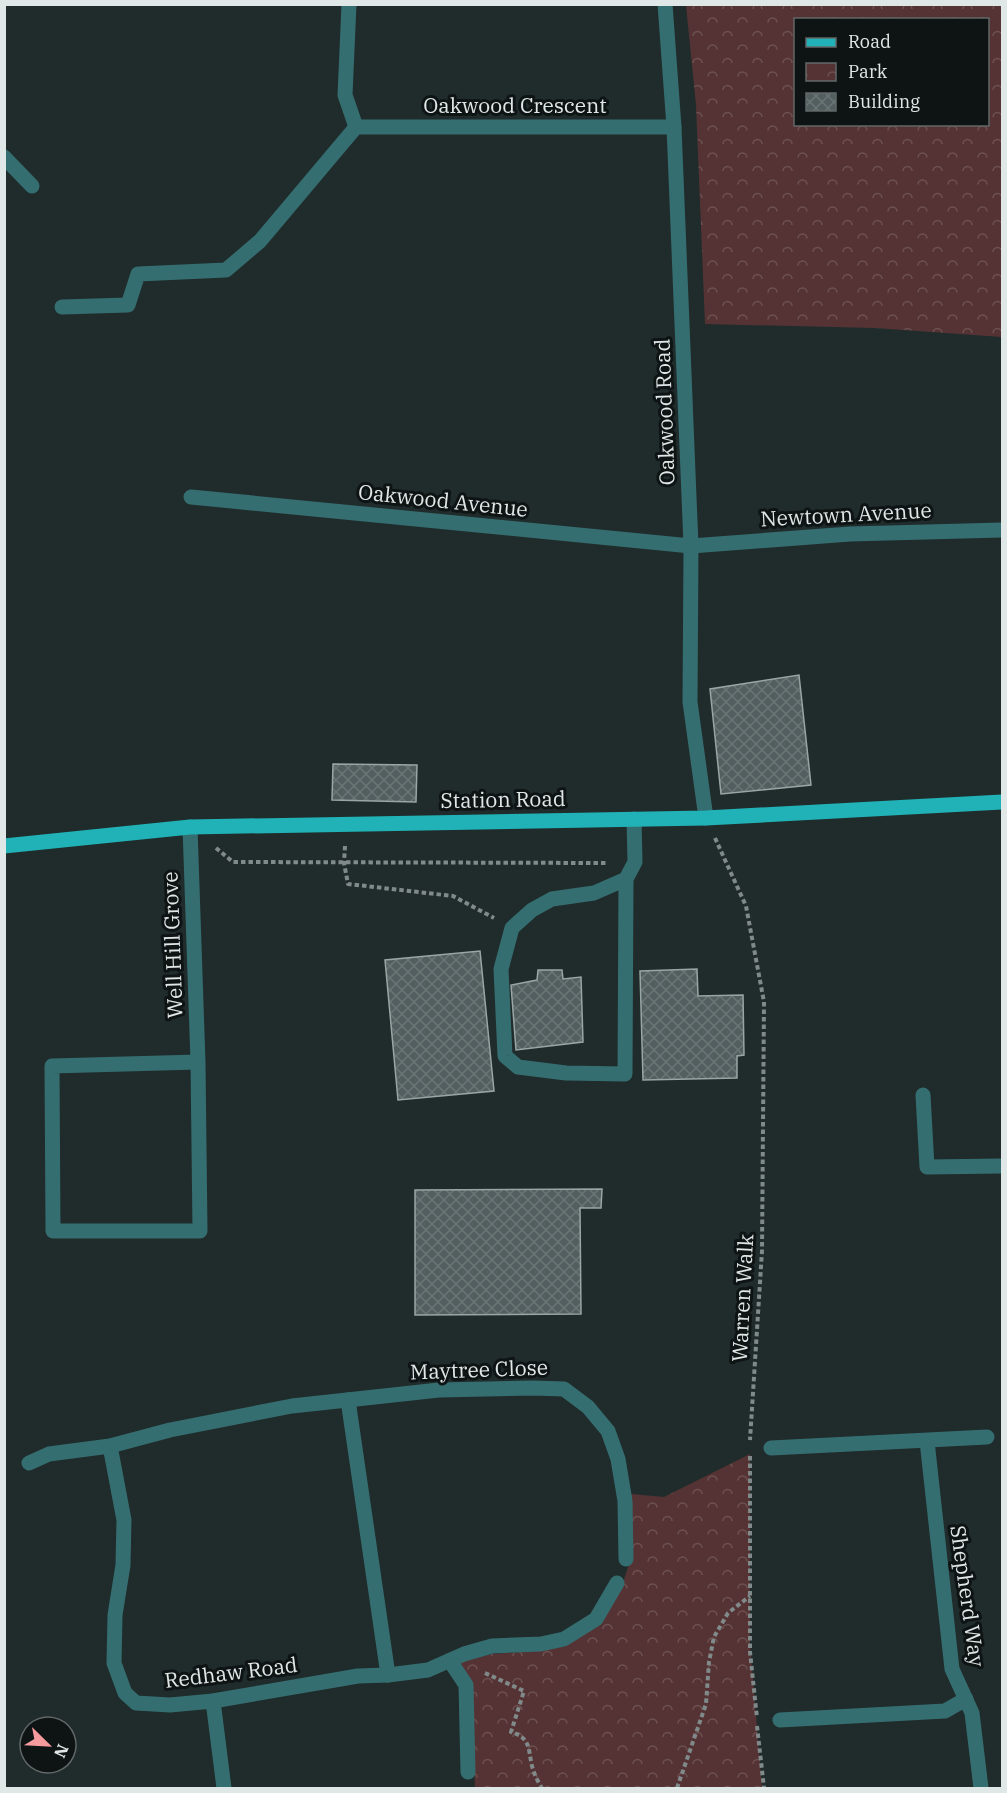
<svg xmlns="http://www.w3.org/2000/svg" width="1007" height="1793" font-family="'IBM Plex Serif',serif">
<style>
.park{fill:url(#park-crowns);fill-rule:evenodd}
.building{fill:url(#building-cross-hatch);stroke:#99a6a6;stroke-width:1.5}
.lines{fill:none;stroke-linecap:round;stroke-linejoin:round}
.path{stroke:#818a8a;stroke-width:4;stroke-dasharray:4.5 3;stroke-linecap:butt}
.minor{stroke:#356e70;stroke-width:15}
.major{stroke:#20b2b6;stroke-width:15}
.labels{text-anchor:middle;stroke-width:6;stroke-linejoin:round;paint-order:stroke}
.street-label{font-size:21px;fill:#e0e7e7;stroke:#0e1313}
</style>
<defs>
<pattern id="park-crowns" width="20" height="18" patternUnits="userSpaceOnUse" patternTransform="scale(1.5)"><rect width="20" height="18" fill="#553334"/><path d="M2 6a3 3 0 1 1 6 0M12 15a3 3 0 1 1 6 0" fill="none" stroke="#6d5151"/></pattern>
<pattern id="building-cross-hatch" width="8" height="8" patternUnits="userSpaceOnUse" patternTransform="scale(1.5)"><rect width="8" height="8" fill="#525e5f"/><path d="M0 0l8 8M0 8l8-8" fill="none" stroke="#6b7576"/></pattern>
</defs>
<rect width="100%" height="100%" fill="#202b2b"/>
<!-- park -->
<g class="park">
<path d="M686,5h316v332l-127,-9 -170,-4 -9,-219zM796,20h192v104h-192z"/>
<polygon points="750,1454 750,1643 762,1788 475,1788 472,1712 457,1663 492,1654 538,1651 566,1646 622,1586 631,1558 631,1494 664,1497"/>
</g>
<!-- building -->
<g class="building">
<polygon points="799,675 811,785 721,794 710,689"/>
<polygon points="333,764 417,765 416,802 332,800"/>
<polygon points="480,951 494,1091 398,1100 385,960"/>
<polygon points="697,969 698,996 743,995 744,1055 737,1056 737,1078 643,1080 640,971"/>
<polygon points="538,970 562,970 563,979 581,977 583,1042 516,1050 511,985 537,980"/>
<polygon points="602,1189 601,1208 580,1208 581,1314 415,1315 415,1190"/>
</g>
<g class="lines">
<!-- path -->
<g class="path">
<polyline points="715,838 746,906 764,1002 762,1251 750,1440"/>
<polyline points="345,846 344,863 348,884 453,896 494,918"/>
<polyline points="216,848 233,862 606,863"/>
<polyline points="750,1456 750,1652 757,1718"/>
<path d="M485,1673l39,18 -13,41c20,6 17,17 21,34 2,8 6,16 10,22"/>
<polyline points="757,1726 764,1788"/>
<polyline points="677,1788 706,1704 709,1662 714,1637 728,1613 750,1596"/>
</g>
<!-- minor -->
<g class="minor">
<polyline points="349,4 345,95 356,127"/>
<polyline points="665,4 674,127 691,546 690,702 706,818"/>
<polyline points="4,157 32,186"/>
<polyline points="62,307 128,305 138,274 226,270 260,241 356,127 674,127"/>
<polyline points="191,497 691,546 850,534 1002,530"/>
<polyline points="190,827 198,1062 200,1231 53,1231 52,1066 198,1062"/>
<polyline points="626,879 625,1074 566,1073 518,1067 505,1056 501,969 512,928 532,910 552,899 594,893 626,879 635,862 634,819"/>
<polyline points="923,1095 927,1167 1002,1166"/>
<polyline points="348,1400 388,1675"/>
<polyline points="927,1441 952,1669 972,1713 981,1788"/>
<polyline points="110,1446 124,1520 123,1565 115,1615 114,1663 125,1693 136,1703 170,1705 213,1701 358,1676 388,1675 428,1670 464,1654 492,1646 541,1644 564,1639 596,1619 617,1583"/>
<polyline points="771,1448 987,1437"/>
<polyline points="29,1463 49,1454 110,1446 170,1430 292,1406 439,1390 533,1388 564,1389 588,1407 608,1431 618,1459 625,1501 626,1559"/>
<polyline points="450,1661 466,1685 468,1772"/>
<polyline points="213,1701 224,1788"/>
<polyline points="780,1720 945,1711 966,1699"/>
</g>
<!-- major -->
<polyline class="major" points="4,846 190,827 706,818 1002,802"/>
</g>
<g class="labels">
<!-- street labels -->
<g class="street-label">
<text x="515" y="113">Oakwood Crescent</text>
<text transform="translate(665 412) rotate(-92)" y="7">Oakwood Road</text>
<text transform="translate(443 501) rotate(6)" y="7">Oakwood Avenue</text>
<text transform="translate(846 515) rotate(-3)" y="7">Newtown Avenue</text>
<text transform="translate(503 800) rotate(-1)" y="7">Station Road</text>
<text transform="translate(173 945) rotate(-92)" y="7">Well Hill Grove</text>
<text transform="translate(743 1298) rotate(-87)" y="7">Warren Walk</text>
<text transform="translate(479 1370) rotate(-2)" y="7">Maytree Close</text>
<text transform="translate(967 1596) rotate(82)" y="7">Shepherd Way</text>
<text transform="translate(231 1673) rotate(-7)" y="7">Redhaw Road</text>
</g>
</g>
<!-- border -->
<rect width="1007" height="1793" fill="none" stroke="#e0e7e7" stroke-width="12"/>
<!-- legend -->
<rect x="794" y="18" width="195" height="108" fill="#0e1313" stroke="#626868" stroke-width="1.5"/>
<rect x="806" y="38" width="30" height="9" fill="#20b2b6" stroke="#626868" stroke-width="1.5"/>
<text x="848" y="48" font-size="18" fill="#e0e7e7">Road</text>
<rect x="806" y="63" width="30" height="18" fill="url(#park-crowns)" stroke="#626868" stroke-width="1.5"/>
<text x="848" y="78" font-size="18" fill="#e0e7e7">Park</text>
<rect x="806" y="93" width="30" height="18" fill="url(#building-cross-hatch)" stroke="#626868" stroke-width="1.5"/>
<text x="848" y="108" font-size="18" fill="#e0e7e7">Building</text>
<!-- north arrow -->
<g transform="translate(48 1745) rotate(114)"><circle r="28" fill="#0e1313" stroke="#626868" stroke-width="1.5"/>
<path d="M0-4.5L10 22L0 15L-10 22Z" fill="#f59b9d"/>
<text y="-9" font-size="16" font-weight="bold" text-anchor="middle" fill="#e0e7e7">N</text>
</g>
</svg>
